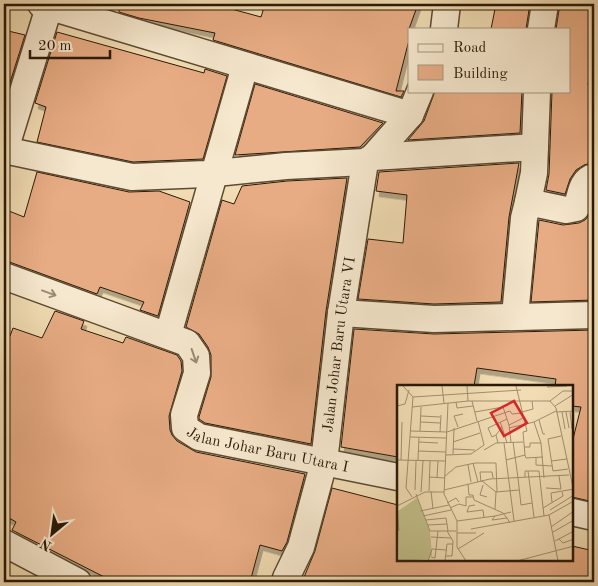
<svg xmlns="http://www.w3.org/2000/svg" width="598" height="586" font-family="'Old Standard TT',serif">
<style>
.building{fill:#e8ac84;stroke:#2a1906;filter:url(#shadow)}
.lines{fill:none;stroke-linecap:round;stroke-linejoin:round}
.minor-casing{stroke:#5c4a31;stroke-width:29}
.minor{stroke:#f6e8ce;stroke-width:26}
.oneway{stroke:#9a8b74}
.labels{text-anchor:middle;stroke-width:4.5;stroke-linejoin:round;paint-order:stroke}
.street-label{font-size:15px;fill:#2a1906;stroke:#f6e8ce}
.inset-road{fill:none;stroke:#a18e6e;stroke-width:1}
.view{fill:#d62828;fill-opacity:0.15;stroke:#d62828;stroke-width:2.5}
.inset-edge{fill:none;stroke:#2a1906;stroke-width:2.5}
</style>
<defs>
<filter id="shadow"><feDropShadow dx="3" dy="5.5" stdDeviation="0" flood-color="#0004"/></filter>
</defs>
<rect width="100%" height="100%" fill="#f1dcb3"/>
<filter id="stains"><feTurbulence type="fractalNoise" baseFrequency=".004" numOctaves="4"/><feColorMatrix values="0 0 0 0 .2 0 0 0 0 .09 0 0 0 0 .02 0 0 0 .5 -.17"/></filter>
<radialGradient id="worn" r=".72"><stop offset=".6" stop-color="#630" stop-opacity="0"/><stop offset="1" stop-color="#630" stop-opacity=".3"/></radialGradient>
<!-- building -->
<g class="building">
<polygon points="119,4 213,4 261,17 265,4 418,4 409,29 409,40 396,91 404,91 401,97 213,40 215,33 139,18 119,12"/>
<polygon points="496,4 530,4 526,29 491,29"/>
<polygon points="560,4 594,4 594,51 588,85 594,85 594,162 584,165 576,170 570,179 565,194 546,190 549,174 552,91 569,91 569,29 556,29"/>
<polygon points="4,30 25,35 6,95 4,95"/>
<polygon points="57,32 204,73 205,69 227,76 203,159 133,162 37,142 46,107 35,103"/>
<polygon points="255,84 383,123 360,147 235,155"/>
<polygon points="435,91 522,91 520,133 408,140 424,121"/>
<polygon points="519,163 509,217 501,302 434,304 358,299 368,239 403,243 407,195 376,191 379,172"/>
<polygon points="37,172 129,192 159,191 190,202 158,316 140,310 144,302 100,287 97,294 4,260 4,209 24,217"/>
<polygon points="347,178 326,311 311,444 205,423 199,419 199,417 211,377 211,355 208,347 199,334 186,327 222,200 234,204 242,186 287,181"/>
<polygon points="594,200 594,300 531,302 539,220 563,225 579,223 585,220 590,214"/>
<polygon points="55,311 84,321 81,329 123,343 126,337 177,355 181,361 182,371 169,416 170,430 172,435 177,441 196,452 305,474 287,542 282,551 260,545 250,582 114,582 12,530 16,522 11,519 4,519 4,334 10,336 13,328 42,338"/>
<polygon points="354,329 434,334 594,330 594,502 572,497 572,443 581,407 572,406 572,386 555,386 556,379 477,368 474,386 398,386 398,457 341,447"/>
<polygon points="332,488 398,505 398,560 572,560 572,546 594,551 594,582 302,582 315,551"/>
</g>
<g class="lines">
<!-- minor casing -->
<g class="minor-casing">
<g id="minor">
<polyline points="41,4 410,115"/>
<polyline points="444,29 447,4"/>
<polyline points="541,29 545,4"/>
<polyline points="4,150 132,177 206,174 286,166 365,162 373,157 410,115 420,91"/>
<polyline points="4,153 50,4"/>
<polyline points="373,157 535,147"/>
<polyline points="528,202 534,173 537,91"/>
<path id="s1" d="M4,276l183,67 9,13 1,17 -13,42 1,13 14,9 199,40"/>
<polyline points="341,313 434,319 594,315"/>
<path d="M515,316l9,-98 4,-16 38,8 10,-2c5,-11 4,-28 18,-31"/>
<polyline points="168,335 245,66"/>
<polyline points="572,512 594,517"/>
<polyline points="4,543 78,582"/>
<path id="s2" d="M287,582l-1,-4 15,-31 23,-85 17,-149 24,-151"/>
</g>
</g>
<!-- minor -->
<use href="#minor" class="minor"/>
</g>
<!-- one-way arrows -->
<defs><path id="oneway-shaft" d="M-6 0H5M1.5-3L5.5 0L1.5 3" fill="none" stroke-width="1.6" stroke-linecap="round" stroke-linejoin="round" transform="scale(1.25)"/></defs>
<g class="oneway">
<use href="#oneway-shaft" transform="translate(49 293) rotate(20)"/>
<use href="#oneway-shaft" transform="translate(194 356) rotate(71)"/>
</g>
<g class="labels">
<!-- street labels -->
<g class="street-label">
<text dy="5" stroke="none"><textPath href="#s2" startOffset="245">Jalan Johar Baru Utara VI</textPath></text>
<text dy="5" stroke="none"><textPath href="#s1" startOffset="371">Jalan Johar Baru Utara I</textPath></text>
</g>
</g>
<!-- overview -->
<g transform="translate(397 385)">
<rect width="176" height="176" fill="#f1dcb3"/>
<path d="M20,113l13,33 2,24 -3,4 -30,2 -1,-50z" fill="#c1be88"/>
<path class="inset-road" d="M6,1l10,11 -7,91 6,9M45,1l2,17M70,1l1,15M119,1l11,45 -4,1 2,23M150,2l20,-1M16,12l108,-7M75,16l5,20M153,16l13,-10h11M59,17l1,6 16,-2M51,18l-4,91 13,27v26l9,14M0,21l8,-2 4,-14M158,21l19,-12M15,22l56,-6h82l6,7 18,84M78,27l28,-5 6,18M125,27l11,-3 -1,-8M159,27l18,-1M165,27l3,17M169,27l3,16M173,27l2,17M24,31l19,1M142,35l4,14h2M24,37l19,1M137,37l7,21 3,35M61,42l-4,-11 9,-2M105,42l5,16M112,43l25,-6 22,-11M13,46l37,1 63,-21 2,3 10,-1M23,46l1,-24M43,47l1,-17M99,50l6,-8 -2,-5M164,51l-13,3 5,32 15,-2M13,52l36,1M22,57l19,1M56,57l27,-9M114,57l-2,-17 14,-7M116,57l5,36M101,58l-2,-8 -4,2 -4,-9 19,-9M107,58l10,78M127,62h6v-4h11M56,64l22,1M87,65l12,-7 27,-1M21,66l28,1M56,69l1,-26M49,70l25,-1 13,-9 -6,-24M139,73v7l16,1M0,75l48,1M4,75l1,-38M21,75l1,-23M109,75l19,-5 1,3 17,-1M154,76l16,-2M76,78l5,19M71,80l3,17M131,86l6,46M48,91l11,-9 19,-4h21l1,29M32,92l16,1M128,92v-6h14l5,45M40,93l1,-17M121,93l3,27 11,-2M85,96l14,11 23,-2M84,97l-1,-10h12l1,6M71,99l1,11h4l1,5 29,13 4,5M86,100l-3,10 7,2M149,103l15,1 -2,-13M18,105l1,-29M47,105l46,-11 79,-4M32,106l1,-30M34,106l2,18M24,107l2,-31M19,109l14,37h26M155,117l-1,-9 23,-4M50,118l9,-5 3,4M78,120l-6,1 -2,6 16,-2 1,8M0,121l28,-14h19M53,123l9,-4 7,2v-9h7M146,123l20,-12 -1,-4M0,124l2,22M98,124l1,-17M153,125l24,-15M23,126l29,-6M152,130l9,46M152,130l23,-13M26,131l28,-6M98,131l-3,4 15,-2 3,5M98,131l16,-4M29,135l20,-2 2,13M60,136l38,-5M31,140l19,-1M154,142l23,-16M74,144l78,-14M156,147l21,-12M60,148h19M34,152l20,1M162,154l4,4 11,-4M158,156l19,-10M61,164l26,-16M49,171h6l1,-15 -6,-10M34,172l4,1 3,-27M31,176l4,-12 15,1M48,176l2,-17h6M120,176l57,-15"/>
<path class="view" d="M117,16l13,22 -23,13 -13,-23z"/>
<rect width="176" height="176" class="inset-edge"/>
</g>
<!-- margin -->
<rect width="598" height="586" fill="none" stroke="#f1dcb3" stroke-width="20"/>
<rect x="5" y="5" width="588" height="576" fill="none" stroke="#2a1906" stroke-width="2.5"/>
<rect x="10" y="10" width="578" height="566" fill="none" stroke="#2a1906"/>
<!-- legend -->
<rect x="408" y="28" width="162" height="65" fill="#f6e8ce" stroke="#a4957e"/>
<rect x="418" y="44" width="25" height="8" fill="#f6e8ce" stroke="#a4957e"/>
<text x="453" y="52" font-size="15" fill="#2a1906">Road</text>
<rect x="418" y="65" width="25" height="15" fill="#e8ac84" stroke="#a4957e"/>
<text x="453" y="78" font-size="15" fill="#2a1906">Building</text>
<!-- north arrow -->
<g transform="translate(52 534) rotate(209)" stroke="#f6e8ce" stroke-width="4" paint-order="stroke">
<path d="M0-4L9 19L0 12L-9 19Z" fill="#2a1906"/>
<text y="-8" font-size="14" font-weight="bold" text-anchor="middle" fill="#2a1906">N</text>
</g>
<!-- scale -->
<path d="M30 50v8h80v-8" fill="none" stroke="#2a1906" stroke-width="2.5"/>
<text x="38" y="50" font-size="15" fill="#2a1906" stroke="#f6e8ce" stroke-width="4" paint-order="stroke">20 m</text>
<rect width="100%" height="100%" filter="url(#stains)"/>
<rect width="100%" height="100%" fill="url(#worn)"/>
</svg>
